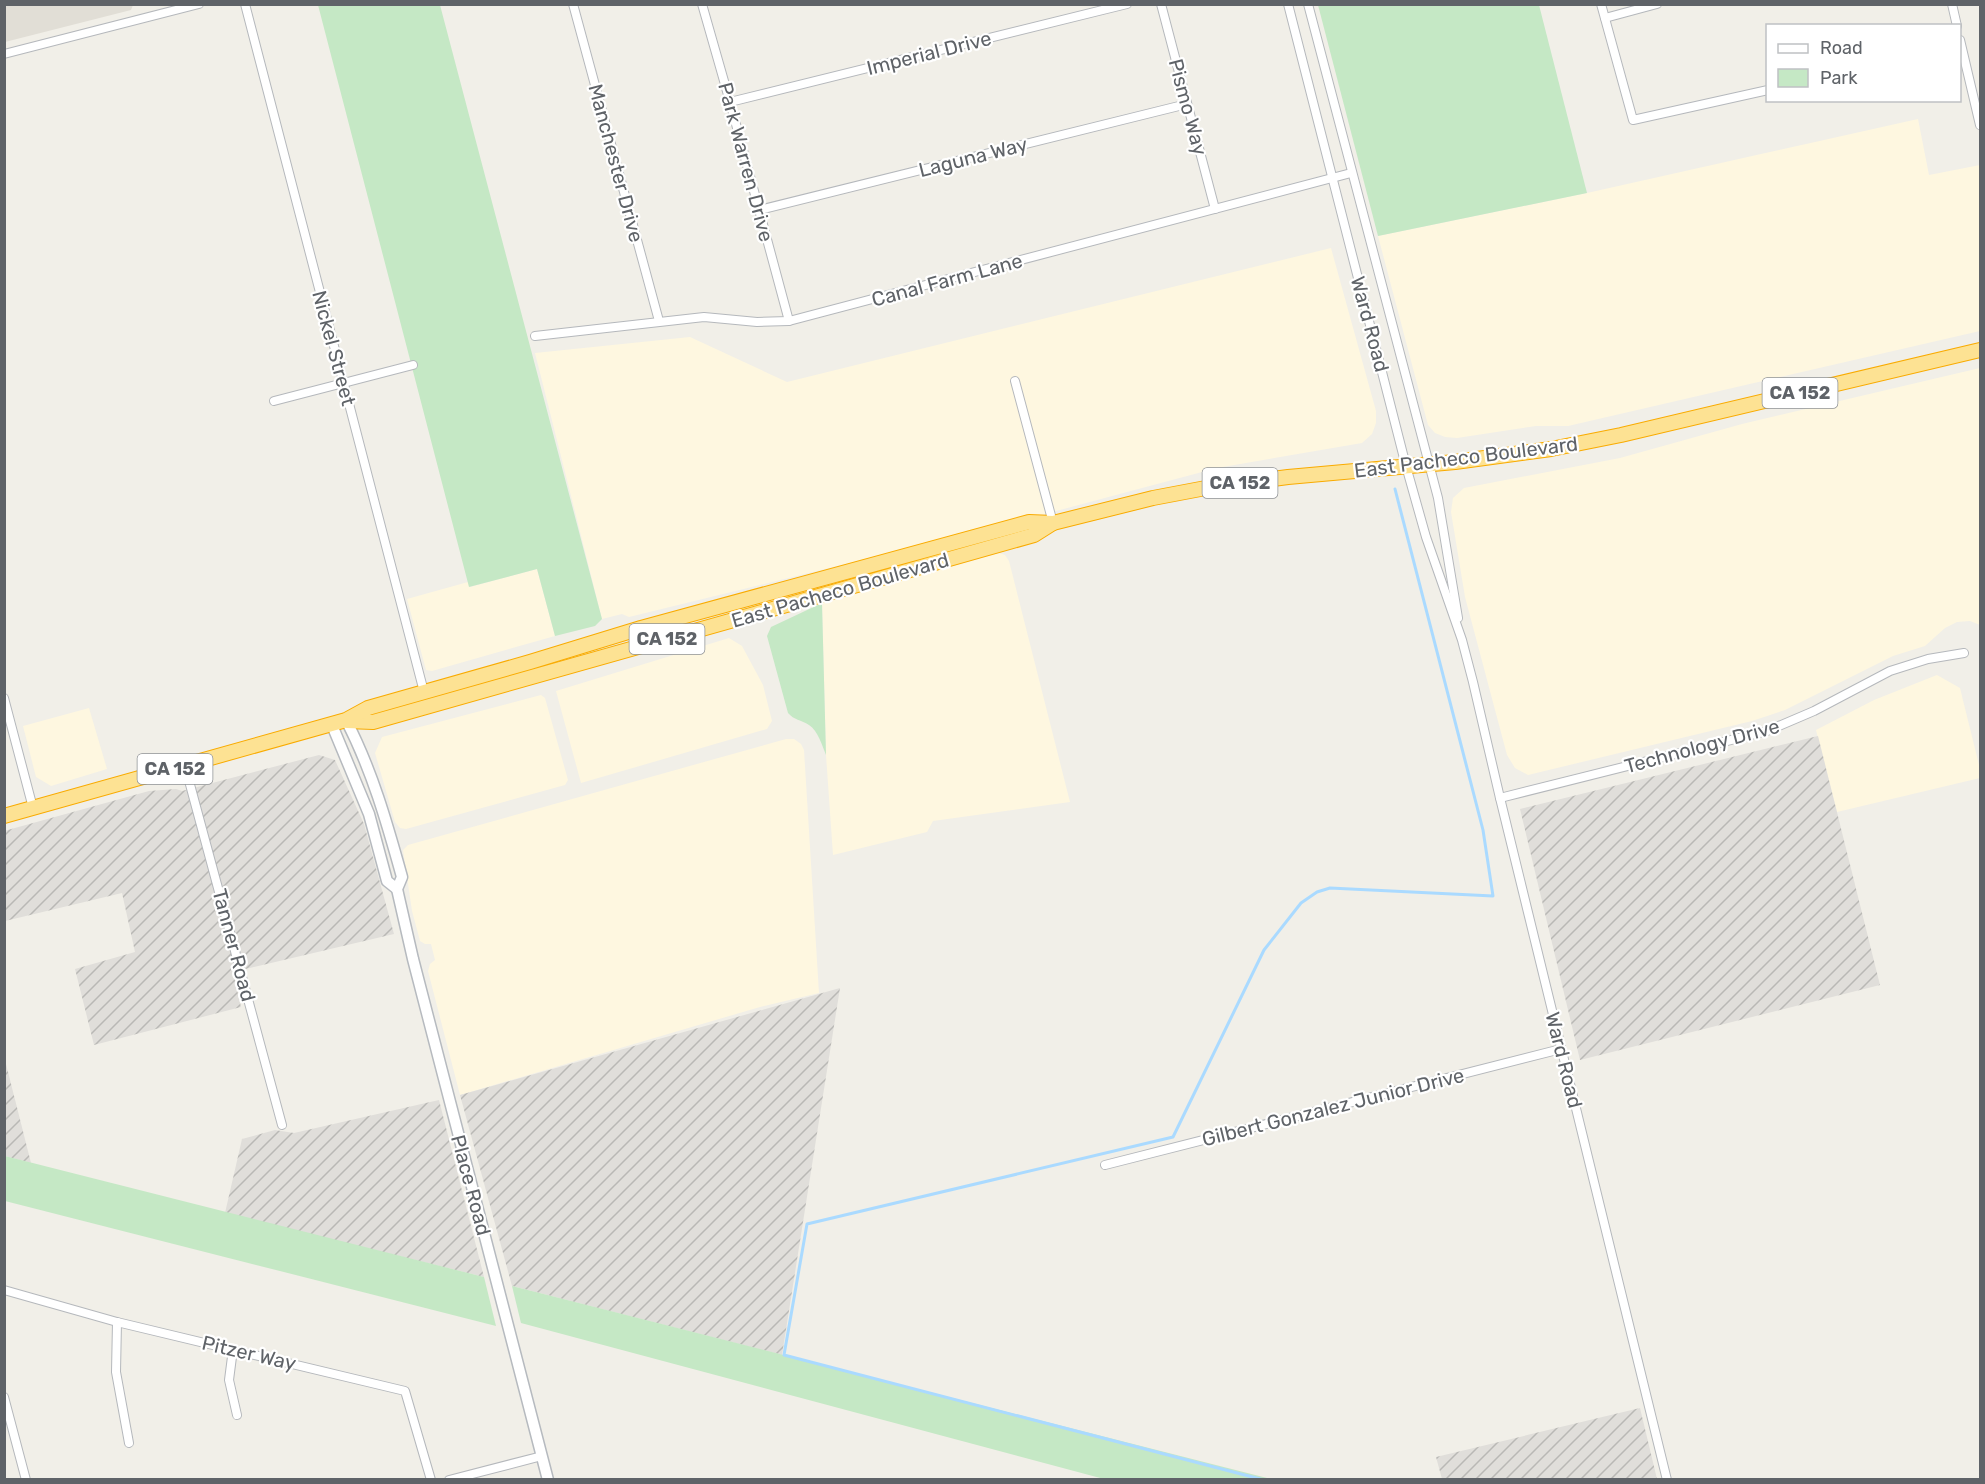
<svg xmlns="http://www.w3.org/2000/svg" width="1985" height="1484" font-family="Rubik,sans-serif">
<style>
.commercial{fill:#fef7e0}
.industrial{fill:url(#industrial-furrows)}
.education{fill:#e1ded6}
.green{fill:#c5e8c5}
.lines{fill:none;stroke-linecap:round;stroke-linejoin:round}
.stream{stroke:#aadaff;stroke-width:3}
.street-casing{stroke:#b5b8bc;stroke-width:10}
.secondary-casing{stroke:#b6babf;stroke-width:13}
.highway-casing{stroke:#f9ab00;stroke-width:16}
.street{stroke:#fff;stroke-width:8}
.secondary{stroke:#fff;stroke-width:10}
.highway{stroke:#fde293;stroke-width:14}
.labels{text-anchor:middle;stroke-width:4.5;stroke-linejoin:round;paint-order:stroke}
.shield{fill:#fff;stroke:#8f9295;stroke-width:1.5}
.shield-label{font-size:18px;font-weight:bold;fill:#5f6368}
.street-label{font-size:20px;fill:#5f6368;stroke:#fff}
</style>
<defs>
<pattern id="industrial-furrows" width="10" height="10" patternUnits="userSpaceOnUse" patternTransform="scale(1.5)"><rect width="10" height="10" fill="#e0deda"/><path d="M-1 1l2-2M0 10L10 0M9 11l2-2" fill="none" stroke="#b9b8b5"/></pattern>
</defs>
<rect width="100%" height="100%" fill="#f1efe8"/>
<!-- commercial -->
<g class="commercial">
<polygon points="1918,119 1929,175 1980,165 1980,331 1568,426 1536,426 1457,438 1445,437 1435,433 1428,425 1378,236 1587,193"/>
<polygon points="1331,248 1376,411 1376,423 1372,434 1362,443 1217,468 1000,526 629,617 622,614 602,619 535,353 690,337 787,382"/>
<polygon points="1980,368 1980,625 1970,621 1957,622 1945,628 1925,646 1893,656 1785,710 1752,721 1528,775 1515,768 1507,755 1465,597 1451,512 1453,498 1464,488 1620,458 1742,424"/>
<polygon points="999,553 1005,555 1009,561 1070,802 933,821 927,832 833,855 826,755 822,603"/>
<polygon points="537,569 555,636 432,671 426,670 407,599 468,582 470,587"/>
<polygon points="729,638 742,646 763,685 772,721 767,729 581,783 556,691"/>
<polygon points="1937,675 1960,688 1980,769 1980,778 1837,812 1816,730 1874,700"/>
<polygon points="541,695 545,698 568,780 565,785 406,829 400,828 395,822 375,753 382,737"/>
<polygon points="89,708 107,769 51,786 36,777 23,726"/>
<polygon points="786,739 794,739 801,744 804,750 819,993 760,1007 460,1095 428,971 430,964 435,960 431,944 425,944 420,941 412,911 403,850 408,845"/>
</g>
<!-- industrial -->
<g class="industrial">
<polygon points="1818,736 1880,985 1580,1060 1520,809"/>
<polygon points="319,755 335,760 364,824 394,934 233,972 241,1007 94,1045 75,969 135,952 122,893 5,921 4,831 149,791 176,789 182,791"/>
<polygon points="840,988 782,1355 512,1286 460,1095"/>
<polygon points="5,1060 31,1163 5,1156"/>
<polygon points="439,1100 484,1277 225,1213 242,1139 275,1130 294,1133"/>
<polygon points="1640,1408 1657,1479 1442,1479 1436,1457"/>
</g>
<!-- education -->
<polygon class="education" points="5,4 133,4 133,5 131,10 5,42"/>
<!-- green -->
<g class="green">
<polygon points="318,5 440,5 602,619 595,626 555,636 537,569 469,587"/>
<polygon points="1318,5 1539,5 1587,193 1378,236"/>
<path d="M822,603l4,152c-4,-10 -8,-24 -17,-30 -8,-5 -15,-5 -21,-12l-21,-77 4,-9z"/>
<polygon points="5,1156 484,1277 496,1326 5,1201"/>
<polygon points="512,1286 1271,1479 1104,1479 521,1323"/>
</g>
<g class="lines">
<!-- stream -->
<polyline class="stream" points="1264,1480 784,1355 807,1224 1173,1137 1264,950 1301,903 1317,892 1330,888 1493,896 1483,830 1395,489"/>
<!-- street casing -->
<g class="street-casing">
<g id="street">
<polyline points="245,4 424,692"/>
<polyline points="573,4 659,321"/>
<polyline points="702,4 730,102 789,321"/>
<polyline points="1161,4 1215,209"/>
<polyline points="1288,4 1406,466 1426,537 1462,640 1473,682 1500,798 1667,1480"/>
<polyline points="1308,4 1438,498 1458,618"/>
<polyline points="1601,4 1633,120 1768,90"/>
<polyline points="1952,4 1957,26"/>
<polyline points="1605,18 1657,4"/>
<polyline points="1960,40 1980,125"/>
<polyline points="4,54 199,4"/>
<polyline points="730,102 1127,4"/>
<polyline points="759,210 1187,104"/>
<polyline points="535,336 704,317 757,322 789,321 1351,173"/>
<polyline points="1015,381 1053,523"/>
<polyline points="274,401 413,365"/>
<polyline points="4,698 33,808"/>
<polyline points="185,766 282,1125"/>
<polyline points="1500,798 1767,731 1814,711 1890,671 1928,659 1964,653"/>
<polyline points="1105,1165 1561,1049"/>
<polyline points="4,1290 117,1322 405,1391 431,1480"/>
<polyline points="117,1322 116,1372 129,1443"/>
<polyline points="233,1349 229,1380 237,1415"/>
<polyline points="4,1397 26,1480"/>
<polyline points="449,1480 542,1456"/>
</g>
</g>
<!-- secondary casing -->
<g class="secondary-casing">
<g id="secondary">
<path d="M346,720c26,50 41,103 56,157l-5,12 16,70 135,521"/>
<polyline points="332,725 369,814 387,881 397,889"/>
</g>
</g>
<!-- highway casing -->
<g class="highway-casing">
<g id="highway">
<polyline points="347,721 373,722 1034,535 1053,523"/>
<polyline points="4,816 346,720 368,708 530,662 641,628 1029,522 1053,523 1153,498 1211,487 1288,477 1455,462 1551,449 1621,435 1980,350"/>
</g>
</g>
<!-- street -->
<use href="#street" class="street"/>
<!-- secondary -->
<use href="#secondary" class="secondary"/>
<!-- highway -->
<use href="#highway" class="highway"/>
</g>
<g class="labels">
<!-- shield labels -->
<g class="shield">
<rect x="1762.5" y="378" width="75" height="30" rx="4.5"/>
<rect x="1202.5" y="468" width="75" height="30" rx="4.5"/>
<rect x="629.5" y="624" width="75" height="30" rx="4.5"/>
<rect x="137.5" y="754" width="75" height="30" rx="4.5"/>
</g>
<g class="shield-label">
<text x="1800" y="399">CA 152</text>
<text x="1240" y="489">CA 152</text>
<text x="667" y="645">CA 152</text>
<text x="175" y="775">CA 152</text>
</g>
<!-- street labels -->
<g class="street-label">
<text transform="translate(929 53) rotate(-14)" y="7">Imperial Drive</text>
<text transform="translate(1188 107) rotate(75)" y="7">Pismo Way</text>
<text transform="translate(973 157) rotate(-14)" y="7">Laguna Way</text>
<text transform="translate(746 162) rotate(75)" y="7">Park Warren Drive</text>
<text transform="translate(616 163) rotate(75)" y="7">Manchester Drive</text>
<text transform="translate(947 280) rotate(-15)" y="7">Canal Farm Lane</text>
<text transform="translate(1370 324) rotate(75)" y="7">Ward Road</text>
<text transform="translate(334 348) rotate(75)" y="7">Nickel Street</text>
<text transform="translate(1466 457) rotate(-7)" y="7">East Pacheco Boulevard</text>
<text transform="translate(840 590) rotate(-16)" y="7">East Pacheco Boulevard</text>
<text transform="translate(1702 746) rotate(-15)" y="7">Technology Drive</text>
<text transform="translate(234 945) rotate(75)" y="7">Tanner Road</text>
<text transform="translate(1564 1060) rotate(76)" y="7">Ward Road</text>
<text transform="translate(1333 1107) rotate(-14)" y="7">Gilbert Gonzalez Junior Drive</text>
<text transform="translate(471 1185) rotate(75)" y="7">Place Road</text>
<text transform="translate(249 1353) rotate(13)" y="7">Pitzer Way</text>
</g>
</g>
<!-- border -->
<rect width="1985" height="1484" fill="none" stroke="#5f6368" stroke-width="12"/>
<!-- legend -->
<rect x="1766" y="24" width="195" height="78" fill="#ffffff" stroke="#bfc1c3" stroke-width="1.5"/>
<rect x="1778" y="44" width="30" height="9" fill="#ffffff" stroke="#bfc1c3" stroke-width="1.5"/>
<text x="1820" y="54" font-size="18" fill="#5f6368">Road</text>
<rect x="1778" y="69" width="30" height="18" fill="#c5e8c5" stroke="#bfc1c3" stroke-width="1.5"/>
<text x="1820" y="84" font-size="18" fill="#5f6368">Park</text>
</svg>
